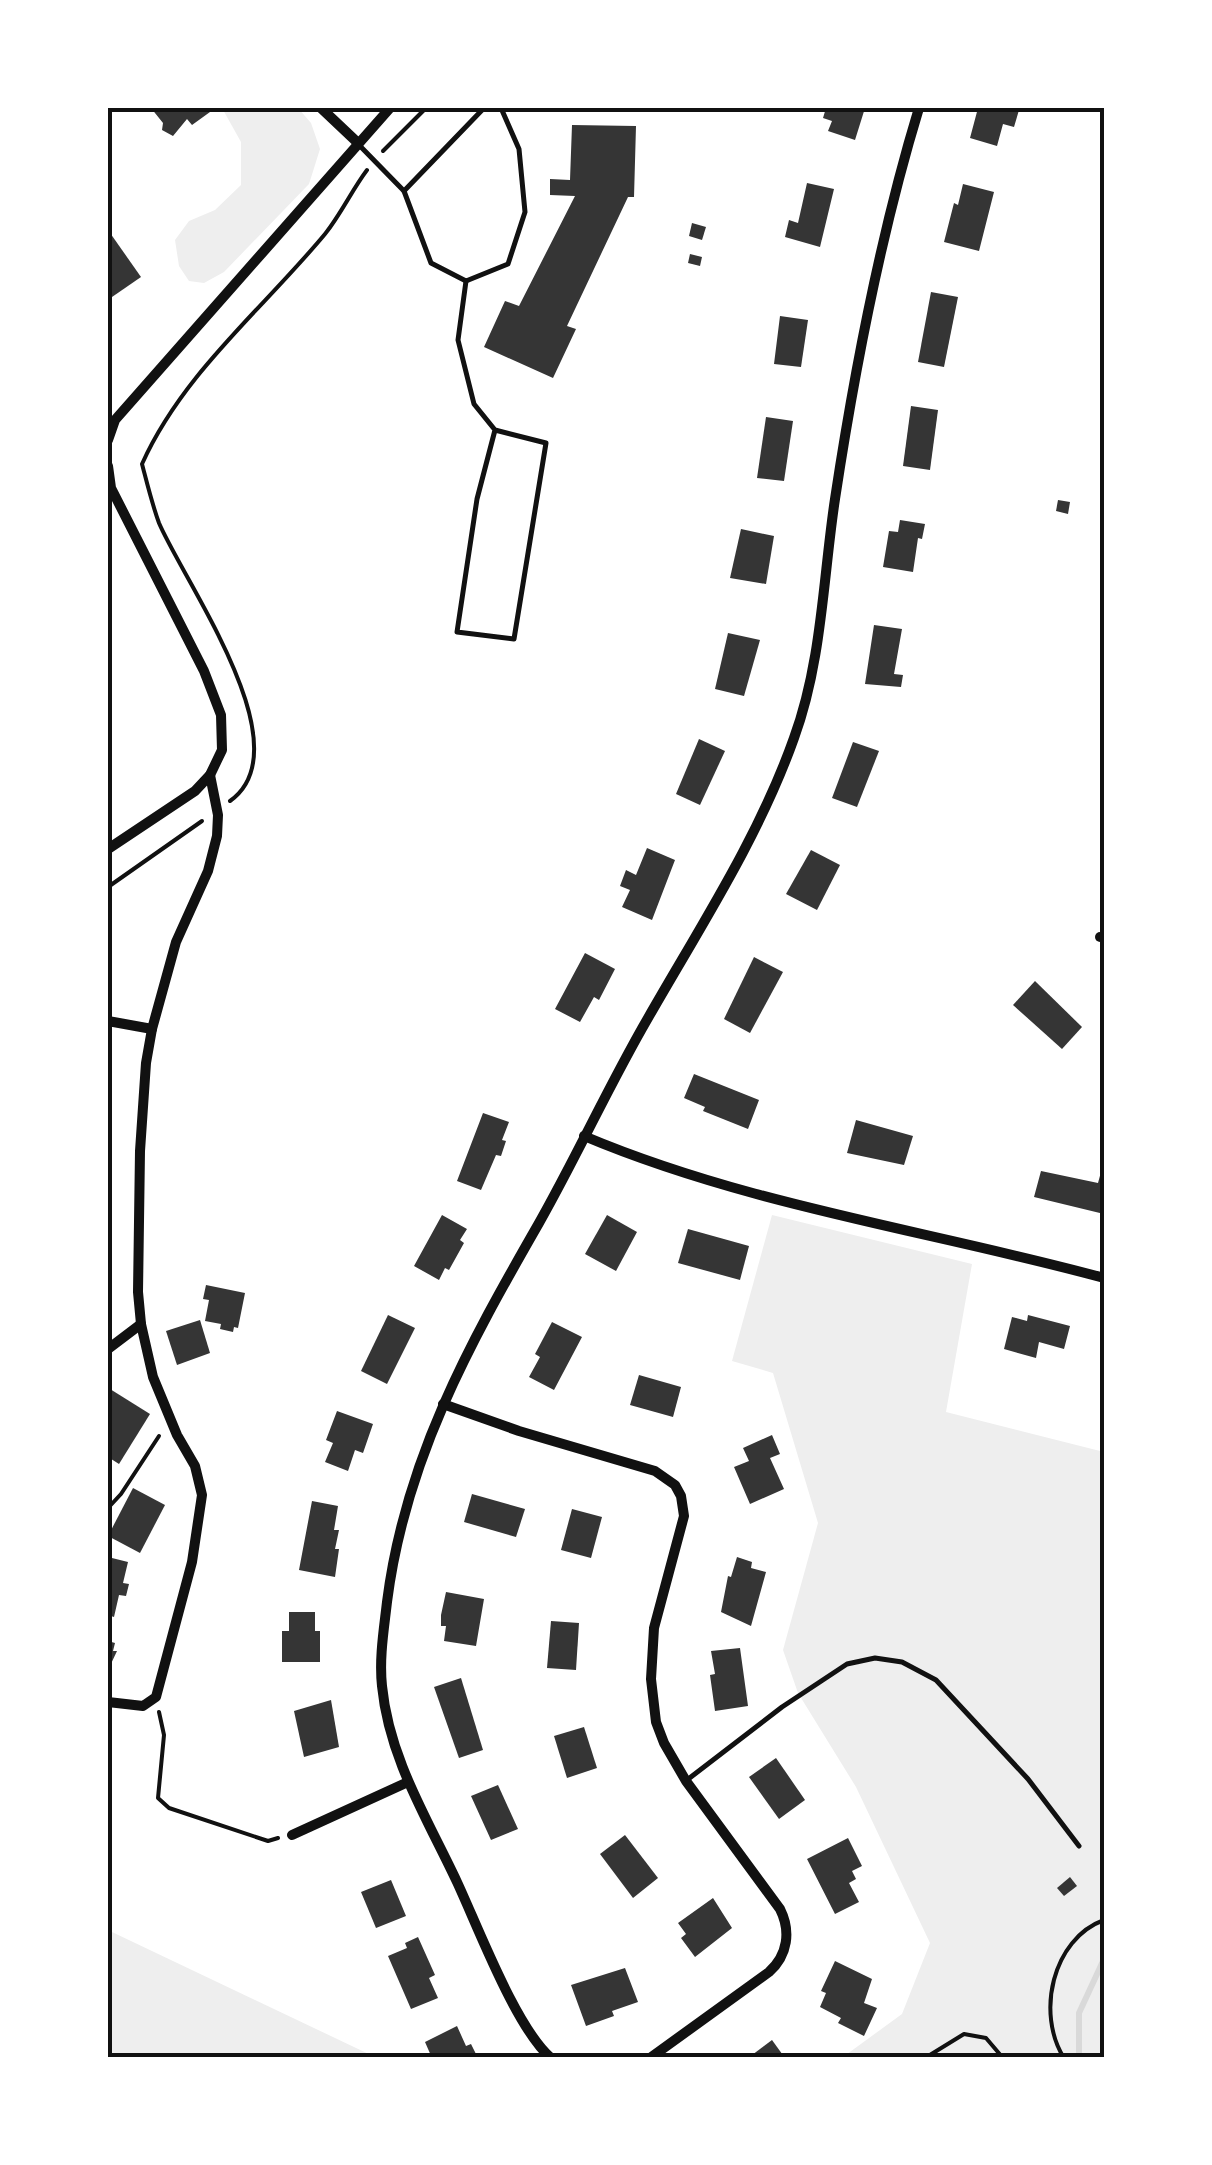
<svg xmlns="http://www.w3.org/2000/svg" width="1212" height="2165" font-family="Lato,sans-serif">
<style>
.green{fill:#eee}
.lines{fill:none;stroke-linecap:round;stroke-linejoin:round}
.stream{stroke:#d9d9d9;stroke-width:6}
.building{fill:#353535}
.path{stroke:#111;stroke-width:4}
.service{stroke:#111;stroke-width:5}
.minor{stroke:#111;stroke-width:10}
.neatline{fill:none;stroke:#111;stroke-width:4}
</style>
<rect width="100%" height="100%" fill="#fff"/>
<!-- green -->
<g class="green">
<polygon points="222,108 298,108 311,123 320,149 309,184 224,272 204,283 189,281 179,266 175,240 189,221 215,210 241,185 241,142"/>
<polygon points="772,1215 972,1264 946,1412 1104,1452 1104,2057 843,2057 902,2014 930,1943 856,1787 798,1693 783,1650 818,1523 773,1373 732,1361"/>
<polygon points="108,1932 112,1932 375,2057 108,2057"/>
</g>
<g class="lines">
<!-- stream -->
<polyline class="stream" points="1079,2058 1079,2013 1104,1959"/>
</g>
<!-- building -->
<g class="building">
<polygon points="151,108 208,108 210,112 192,125 187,119 173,136 162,130 163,123"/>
<polygon points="826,108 865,108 855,140 828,131 832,121 823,118"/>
<polygon points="978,108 1019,110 1014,127 1003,124 997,146 970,138"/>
<polygon points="572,125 636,126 634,197 628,197 567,326 576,329 553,378 484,347 505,301 519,306 575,196 550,195 550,179 570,180"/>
<polygon points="807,183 834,189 820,247 785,237 789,220 798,223"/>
<polygon points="963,184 994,192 979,251 944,242 954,203 958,205"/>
<polygon points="692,223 706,227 702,240 689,236"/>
<polygon points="108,230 141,277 112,297 108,290"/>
<polygon points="690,254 702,257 700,266 688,263"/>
<polygon points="931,292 958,297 944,367 918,362"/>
<polygon points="780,316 808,320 801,367 774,364"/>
<polygon points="911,406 938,410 930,470 903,466"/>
<polygon points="766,417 793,421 784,481 757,478"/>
<polygon points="1058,500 1070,502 1068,514 1056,511"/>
<polygon points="900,520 925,524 922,539 918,538 913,572 883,567 889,531 898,532"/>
<polygon points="741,529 774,536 766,584 730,578"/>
<polygon points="874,625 902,629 894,674 903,675 901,687 865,684"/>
<polygon points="728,633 760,640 744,696 715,689"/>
<polygon points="699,739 725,751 700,805 676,794"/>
<polygon points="853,742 879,751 857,807 832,798"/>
<polygon points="647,848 675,860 652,920 622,907 630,890 620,886 626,870 636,875"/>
<polygon points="811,850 840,865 817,910 786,894"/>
<polygon points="585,953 615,969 599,1000 594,997 580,1022 555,1009"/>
<polygon points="754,957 783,972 750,1033 724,1019"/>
<polygon points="1035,981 1082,1027 1062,1049 1013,1005"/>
<polygon points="694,1074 759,1100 748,1129 703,1111 705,1107 684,1098"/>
<polygon points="483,1113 509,1122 502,1140 506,1141 501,1156 496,1155 481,1190 457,1181"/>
<polygon points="856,1120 913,1136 904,1165 847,1153"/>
<polygon points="1041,1171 1098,1183 1101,1172 1104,1173 1104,1214 1034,1197"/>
<polygon points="442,1215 467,1229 460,1240 464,1243 449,1270 445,1268 439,1280 414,1266"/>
<polygon points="607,1215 637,1232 616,1271 585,1254"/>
<polygon points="688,1229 749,1246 740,1280 678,1263"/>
<polygon points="206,1285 245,1293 238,1328 234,1327 233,1332 220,1329 221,1324 205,1321 209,1300 203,1299"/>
<polygon points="388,1315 415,1328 387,1384 361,1371"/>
<polygon points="1028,1315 1070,1326 1064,1349 1039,1342 1036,1358 1004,1349 1012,1317 1027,1321"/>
<polygon points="200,1320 210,1353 177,1365 166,1331"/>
<polygon points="552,1322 582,1337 554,1390 529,1377 540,1357 535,1354"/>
<polygon points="639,1375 681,1387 673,1417 630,1405"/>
<polygon points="110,1389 150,1414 119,1464 108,1457"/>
<polygon points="337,1411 373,1424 363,1453 355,1450 348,1471 325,1462 333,1443 326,1440"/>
<polygon points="772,1435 780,1454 770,1458 784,1489 750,1504 734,1467 749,1461 743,1448"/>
<polygon points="133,1488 165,1505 140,1553 108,1536"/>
<polygon points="472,1494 525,1509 516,1537 464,1522"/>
<polygon points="312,1501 338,1506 334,1530 339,1530 335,1549 339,1549 335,1577 299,1570"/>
<polygon points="572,1509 602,1517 591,1558 561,1550"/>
<polygon points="108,1557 128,1562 123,1583 129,1584 126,1596 119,1595 114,1617 108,1615"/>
<polygon points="737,1557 752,1562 751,1568 766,1572 751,1626 721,1612 728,1576 731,1577"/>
<polygon points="446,1592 484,1599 476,1646 444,1641 446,1626 441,1626 441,1615"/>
<polygon points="289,1612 315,1612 315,1631 320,1631 320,1662 282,1662 282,1631 289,1631"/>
<polygon points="551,1621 579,1623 576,1670 547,1668"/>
<polygon points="108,1641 115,1643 113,1651 117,1651 109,1668"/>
<polygon points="740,1648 748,1706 715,1711 710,1675 715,1674 711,1651"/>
<polygon points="461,1678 483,1750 459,1758 434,1687"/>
<polygon points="331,1700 339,1747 304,1757 294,1711"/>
<polygon points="584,1727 597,1768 567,1778 554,1736"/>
<polygon points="776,1758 805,1800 779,1819 749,1777"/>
<polygon points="498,1785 518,1829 491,1840 471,1796"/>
<polygon points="625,1835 658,1878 633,1898 600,1854"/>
<polygon points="848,1838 862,1866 852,1871 856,1879 849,1883 859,1902 835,1914 807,1859"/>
<polygon points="1070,1877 1077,1886 1064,1896 1057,1888"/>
<polygon points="391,1880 406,1916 376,1928 361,1892"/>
<polygon points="713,1898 732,1928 695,1957 681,1938 686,1934 678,1923"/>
<polygon points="418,1937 435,1975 429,1978 438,1998 411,2009 388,1956 407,1948 405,1943"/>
<polygon points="835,1961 872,1979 864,2003 877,2008 864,2036 838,2023 841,2018 820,2007 826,1993 821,1991"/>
<polygon points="625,1968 638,2002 612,2011 614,2016 586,2026 571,1985"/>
<polygon points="457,2026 466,2046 471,2044 478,2058 432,2058 425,2042"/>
<polygon points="772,2040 785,2058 748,2058"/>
</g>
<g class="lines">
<!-- path -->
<g class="path">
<polyline points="383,151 426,108"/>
<path d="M230,801c75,-53 -46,-219 -71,-278 -7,-19 -12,-40 -17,-59 41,-91 120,-154 183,-230 16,-20 27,-44 42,-64"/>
<polyline points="108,887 202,821"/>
<polyline points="108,1508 121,1494 159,1436"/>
<polyline points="159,1712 164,1735 158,1798 169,1808 268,1841 278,1838"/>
<polyline points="925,2058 964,2034 986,2038 1003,2058"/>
<path d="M1064,2058c-28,-44 -12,-119 40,-138"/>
</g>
<!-- service -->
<g class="service">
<polyline points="360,146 404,191 484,108"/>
<polyline points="404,191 431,263 466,281 508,264 525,212 519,149 501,108"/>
<polyline points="466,281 458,340 474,404 495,430 477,499 457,632 514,639 546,443 495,430"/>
<polyline points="687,1780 782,1707 847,1664 875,1658 902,1662 936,1680 1028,1779 1079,1846"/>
</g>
<!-- minor -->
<g class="minor">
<polyline points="321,108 358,143"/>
<polyline points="108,440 115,420 390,108"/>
<polyline points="108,466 111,488 204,671 221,715 222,750 210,775 195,791 108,849"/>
<polyline points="1100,937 1104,937"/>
<polyline points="108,1021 152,1029"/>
<path d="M584,1136c166,70 348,95 520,142"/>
<polyline points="108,1349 141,1324"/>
<path d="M443,1404l76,27 136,40 20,14 6,11 3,20 -30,112 -3,51 5,43 8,21 22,38 94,128c11,22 8,46 -11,63l-119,86"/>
<polyline points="108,1702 143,1706 156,1697 192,1562 202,1495 195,1466 177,1435 153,1377 141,1324 138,1292 140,1151 146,1063 152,1029 176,942 208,871 217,836 218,815 210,775"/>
<polyline points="292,1835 408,1782"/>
<path d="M551,2058c-35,-30 -73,-131 -94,-176 -30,-64 -68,-124 -75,-196 -3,-28 2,-57 5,-84 18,-142 82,-257 152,-379 38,-67 70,-138 109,-205 52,-91 111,-181 146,-280 28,-76 29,-160 41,-239 20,-132 45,-263 84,-391"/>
</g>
</g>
<!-- border -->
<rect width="1212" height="2165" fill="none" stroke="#ffffff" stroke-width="220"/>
<rect x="110" y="110" width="992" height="1945" class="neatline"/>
</svg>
